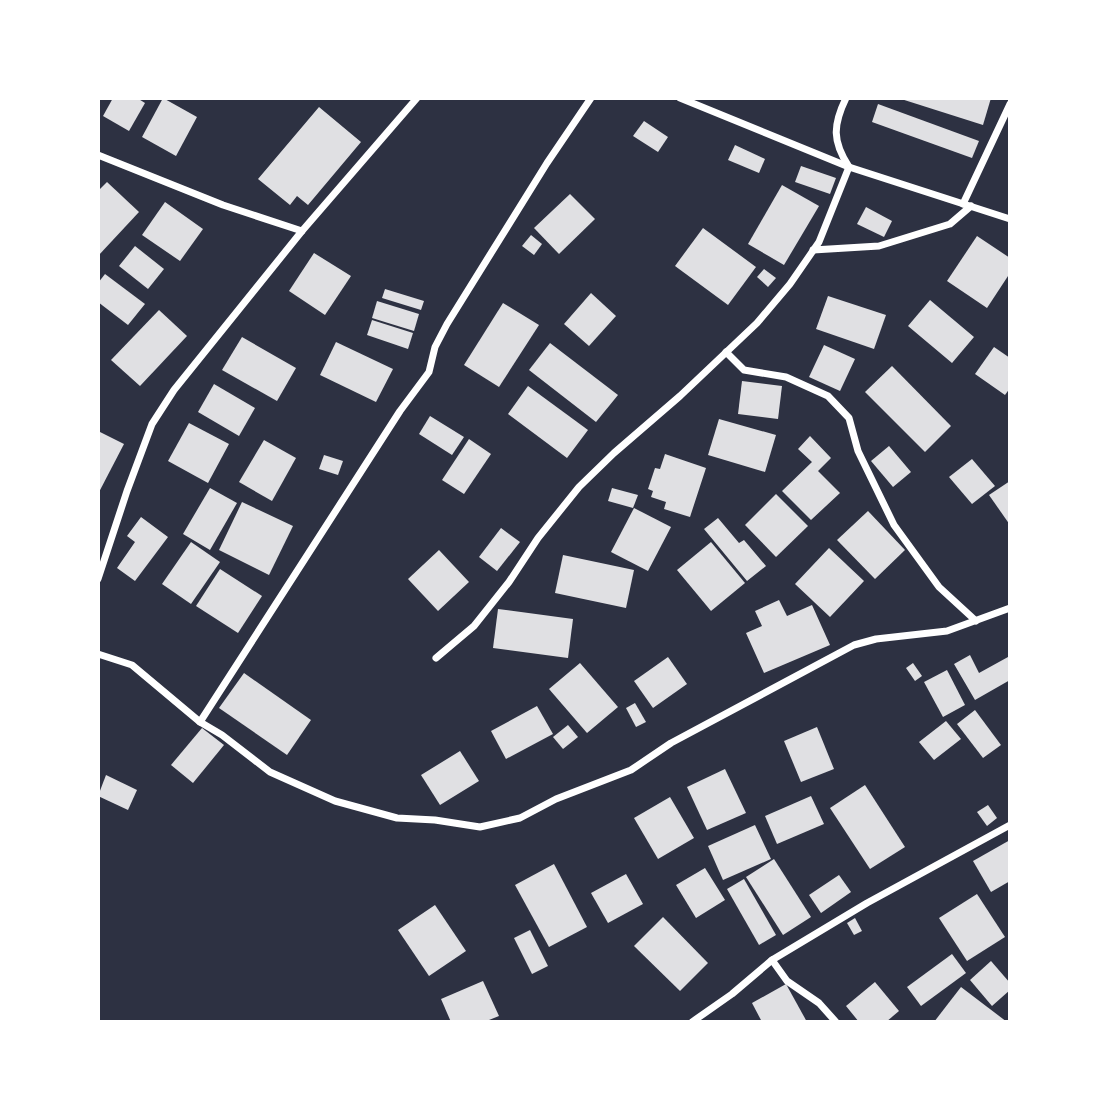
<svg xmlns="http://www.w3.org/2000/svg" width="1108" height="1120" font-family="Manrope,sans-serif">
<style>
.building{fill:#e0e0e3}
.lines{fill:none;stroke-linecap:round;stroke-linejoin:round}
.minor{stroke:#fff;stroke-width:7}
</style>
<rect width="100%" height="100%" fill="#2d3142"/>
<!-- building -->
<g class="building">
<polygon points="113,98 137,98 145,103 129,131 103,116"/>
<polygon points="163,98 197,117 176,156 142,137"/>
<polygon points="898,98 991,98 983,125"/>
<polygon points="878,104 979,141 972,158 872,122"/>
<polygon points="319,107 361,142 308,205 297,196 290,205 258,179"/>
<polygon points="644,121 668,137 658,152 633,136"/>
<polygon points="735,145 765,159 759,173 728,160"/>
<polygon points="801,166 836,178 830,194 795,182"/>
<polygon points="107,182 139,212 98,256 98,191"/>
<polygon points="782,185 819,206 784,265 748,244"/>
<polygon points="570,194 595,219 559,254 534,228"/>
<polygon points="165,202 203,229 180,261 142,235"/>
<polygon points="866,207 892,221 884,237 857,224"/>
<polygon points="703,228 756,267 728,305 675,266"/>
<polygon points="531,235 542,244 534,255 522,246"/>
<polygon points="977,236 1010,258 1010,273 987,308 947,281"/>
<polygon points="135,246 164,269 148,289 119,266"/>
<polygon points="314,253 351,276 325,315 289,291"/>
<polygon points="764,269 776,278 768,287 757,277"/>
<polygon points="105,274 145,304 128,325 98,302 98,283"/>
<polygon points="385,289 424,301 421,310 382,298"/>
<polygon points="591,293 616,316 589,346 564,324"/>
<polygon points="828,296 886,315 874,349 816,329"/>
<polygon points="930,300 974,337 952,363 908,326"/>
<polygon points="377,301 419,314 414,331 372,318"/>
<polygon points="503,303 539,325 499,387 464,365"/>
<polygon points="159,310 187,336 140,386 111,360"/>
<polygon points="372,320 413,333 408,349 367,335"/>
<polygon points="242,337 296,368 277,401 222,370"/>
<polygon points="336,342 393,369 376,402 320,375"/>
<polygon points="550,343 618,395 596,422 529,370"/>
<polygon points="824,345 855,359 840,391 809,377"/>
<polygon points="994,347 1010,358 1010,388 1005,395 975,374"/>
<polygon points="892,366 951,426 925,452 865,392"/>
<polygon points="742,381 782,386 778,419 738,414"/>
<polygon points="214,384 255,408 239,436 198,412"/>
<polygon points="528,386 588,430 567,458 508,414"/>
<polygon points="430,416 464,437 452,455 419,434"/>
<polygon points="719,419 776,435 765,472 708,455"/>
<polygon points="189,423 229,444 208,483 168,461"/>
<polygon points="98,431 124,444 98,494"/>
<polygon points="810,436 831,458 818,471 840,493 811,520 782,491 812,462 798,449"/>
<polygon points="469,439 491,454 464,494 442,480"/>
<polygon points="264,440 296,458 272,501 239,482"/>
<polygon points="889,446 911,472 893,487 871,461"/>
<polygon points="665,454 706,468 690,517 664,509 666,502 651,497 653,491 648,489 655,468 660,469"/>
<polygon points="324,455 343,461 338,475 319,469"/>
<polygon points="972,459 995,486 972,504 949,477"/>
<polygon points="1010,481 1010,525 989,495"/>
<polygon points="210,488 237,503 210,550 183,534"/>
<polygon points="612,488 638,495 633,508 608,501"/>
<polygon points="776,494 808,526 776,557 745,525"/>
<polygon points="242,502 293,526 269,575 219,550"/>
<polygon points="634,508 671,527 648,571 611,552"/>
<polygon points="868,511 905,550 875,579 837,540"/>
<polygon points="141,517 168,537 135,581 117,568 135,542 127,536"/>
<polygon points="718,518 739,543 744,540 766,566 747,581 704,529"/>
<polygon points="501,528 520,542 497,571 479,557"/>
<polygon points="191,542 220,562 191,604 162,584"/>
<polygon points="711,542 745,583 711,611 677,570"/>
<polygon points="829,548 864,581 830,617 795,584"/>
<polygon points="439,550 469,582 438,611 408,579"/>
<polygon points="563,555 634,570 626,608 555,593"/>
<polygon points="220,569 262,596 238,633 196,606"/>
<polygon points="779,600 787,616 812,605 830,645 764,673 746,633 762,626 755,611"/>
<polygon points="498,609 573,619 568,658 493,648"/>
<polygon points="970,655 979,673 1008,657 1010,661 1010,680 975,700 954,664"/>
<polygon points="668,657 687,684 653,708 634,681"/>
<polygon points="580,663 618,707 587,733 549,689"/>
<polygon points="913,663 922,676 915,681 906,668"/>
<polygon points="947,670 965,705 943,717 924,682"/>
<polygon points="244,673 311,720 287,755 219,708"/>
<polygon points="635,703 646,722 636,727 626,708"/>
<polygon points="537,706 553,734 506,759 491,731"/>
<polygon points="975,710 1001,745 983,758 957,724"/>
<polygon points="946,721 961,739 934,760 919,742"/>
<polygon points="568,725 578,737 563,749 553,737"/>
<polygon points="817,727 834,769 801,782 784,741"/>
<polygon points="202,728 224,745 193,783 171,765"/>
<polygon points="460,751 479,781 440,805 421,775"/>
<polygon points="725,769 746,813 707,830 687,787"/>
<polygon points="106,775 137,790 128,810 98,796"/>
<polygon points="865,785 905,847 870,869 830,808"/>
<polygon points="811,796 824,824 777,844 765,816"/>
<polygon points="670,797 694,838 658,859 634,818"/>
<polygon points="988,805 997,818 987,826 977,812"/>
<polygon points="755,825 771,859 723,880 708,846"/>
<polygon points="1010,840 1010,881 991,892 973,861"/>
<polygon points="774,859 811,917 783,935 746,877"/>
<polygon points="554,864 587,927 549,947 515,885"/>
<polygon points="705,868 725,900 696,918 676,885"/>
<polygon points="626,874 643,904 608,923 591,893"/>
<polygon points="839,875 851,892 821,913 809,895"/>
<polygon points="744,879 776,935 759,945 727,889"/>
<polygon points="977,894 1005,937 967,961 939,918"/>
<polygon points="435,905 466,951 429,976 398,930"/>
<polygon points="663,917 708,963 680,991 634,946"/>
<polygon points="855,918 862,931 854,935 847,923"/>
<polygon points="530,930 548,966 532,974 514,938"/>
<polygon points="952,954 966,973 921,1006 907,987"/>
<polygon points="991,961 1010,983 1010,990 992,1006 970,980"/>
<polygon points="483,981 499,1016 484,1022 451,1022 441,999"/>
<polygon points="875,982 899,1011 886,1022 859,1022 846,1006"/>
<polygon points="786,984 807,1022 762,1022 752,1003"/>
<polygon points="961,987 1007,1022 934,1022"/>
</g>
<g class="lines">
<!-- minor -->
<g class="minor">
<polyline points="680,98 849,167 1010,219"/>
<polyline points="98,155 223,205 302,231"/>
<polyline points="963,204 1010,104"/>
<polyline points="813,250 879,246 950,224 971,206"/>
<polyline points="726,352 744,370 786,377 828,396 849,418 858,451 894,525 939,587 976,621"/>
<polyline points="98,579 127,491 152,424 174,390 302,231 417,98"/>
<polyline points="98,654 132,665 200,722 222,735 270,772 335,801 397,818 435,820 480,827 520,818 556,799 631,770 671,743 854,645 876,639 947,631 1010,608"/>
<path d="M436,658l38,-32 35,-44 29,-44 41,-51 35,-34 66,-57 77,-73 33,-39 29,-42 30,-75c-17,-26 -16,-42 -3,-69"/>
<polyline points="200,722 400,411 429,372 435,347 447,324 547,163 591,98"/>
<polyline points="772,960 787,981 819,1003 836,1022"/>
<polyline points="692,1022 732,994 772,960 867,903 1010,825"/>
</g>
</g>
<!-- border -->
<rect width="1108" height="1120" fill="none" stroke="#ffffff" stroke-width="200"/>
</svg>
